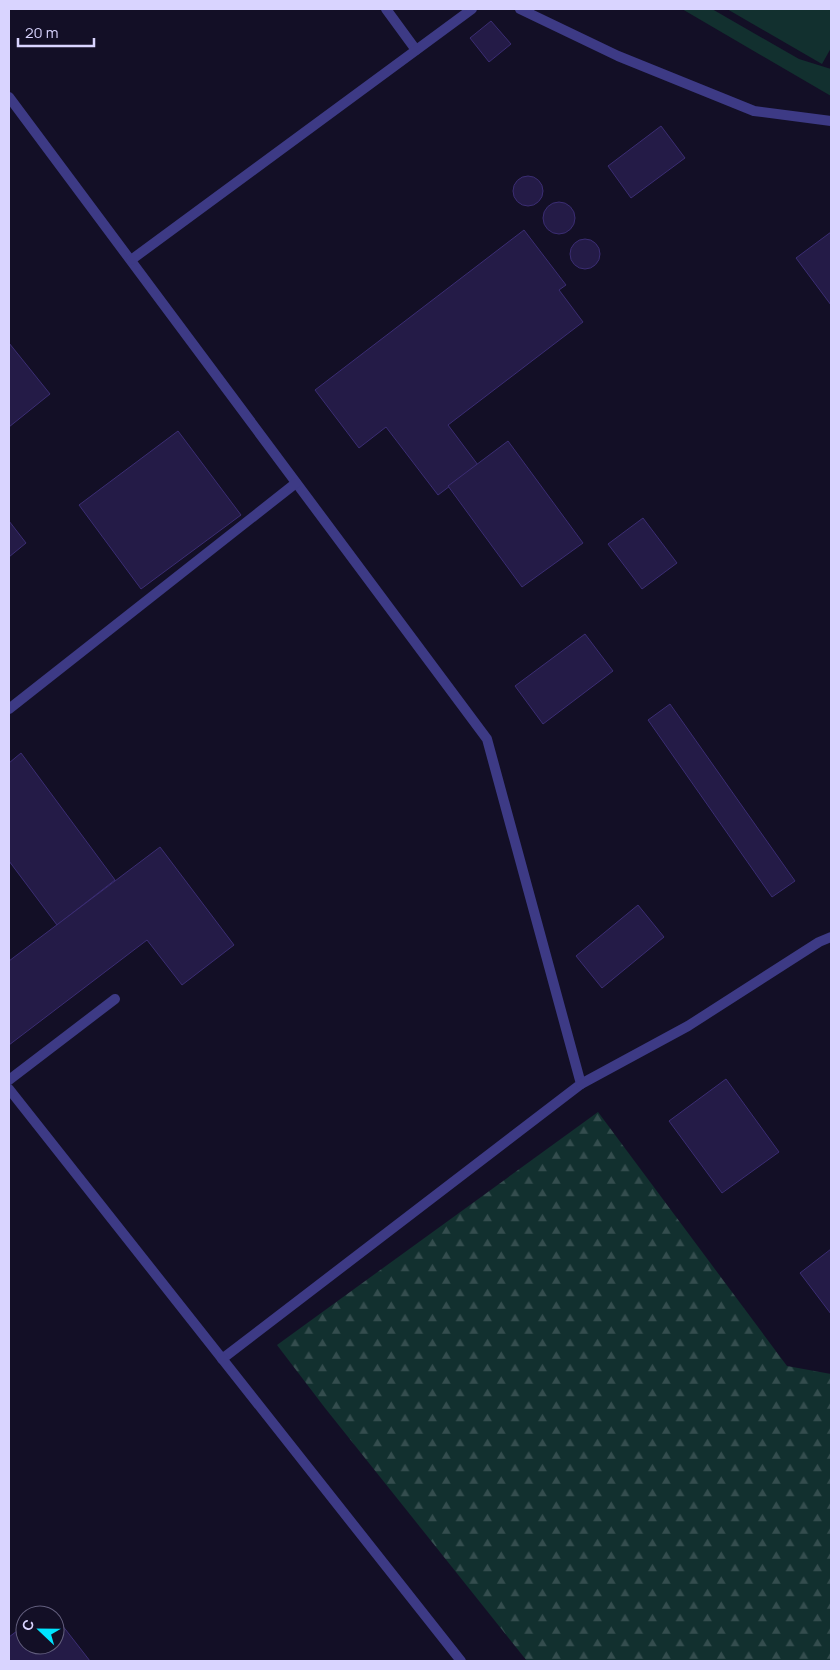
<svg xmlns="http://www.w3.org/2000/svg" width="840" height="1670" font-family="Manrope,sans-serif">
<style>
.forest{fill:url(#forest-firs)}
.pitch{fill:#12302f}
.building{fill:#241b47;stroke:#3b2d73}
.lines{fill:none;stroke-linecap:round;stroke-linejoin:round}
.lane{stroke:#3d3a85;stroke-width:10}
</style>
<defs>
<pattern id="forest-firs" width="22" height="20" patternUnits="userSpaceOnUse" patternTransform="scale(1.25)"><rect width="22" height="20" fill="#12302f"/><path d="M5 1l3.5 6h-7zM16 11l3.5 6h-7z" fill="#344d4e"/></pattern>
</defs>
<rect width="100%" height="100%" fill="#130f26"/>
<!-- forest -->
<polygon class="forest" points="598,1112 787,1366 831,1374 831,1661 527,1661 325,1408 277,1345"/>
<!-- pitch -->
<g class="pitch">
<polygon points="682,9 712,9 799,59 831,69 831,96"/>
<polygon points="727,9 831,9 831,48 822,64"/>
</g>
<!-- building -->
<g class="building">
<polygon points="491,21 511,44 489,62 470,38"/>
<polygon points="661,126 685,158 631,198 608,166"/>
<circle cx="528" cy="191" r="15"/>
<circle cx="559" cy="218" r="16"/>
<polygon points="524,230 566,285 559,290 583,322 448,425 478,465 438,495 386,427 359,448 315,390"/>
<polygon points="831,232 831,305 796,258"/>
<circle cx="585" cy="254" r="15"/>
<polygon points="9,343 50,394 9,427"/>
<polygon points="178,431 241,515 141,589 79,505"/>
<polygon points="508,441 583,543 522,587 448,486"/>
<polygon points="643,518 677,563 642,589 608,544"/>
<polygon points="9,521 26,543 9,557"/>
<polygon points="585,634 613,671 543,724 515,686"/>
<polygon points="670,704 795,881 772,897 648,720"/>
<polygon points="21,753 115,880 57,925 9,861 9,763"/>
<polygon points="160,847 234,945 182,985 147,940 9,1045 9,961"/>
<polygon points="638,905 664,937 602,988 576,956"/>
<polygon points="726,1079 779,1152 722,1193 669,1121"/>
<polygon points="831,1249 831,1314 800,1273"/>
<polygon points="48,1607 54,1615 38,1615"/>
<polygon points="55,1616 90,1661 9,1661 9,1637 25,1625 25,1645 55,1645"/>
</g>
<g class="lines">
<!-- lane -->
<g class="lane">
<polyline points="386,9 416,50"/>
<polyline points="520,9 618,56 754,111 831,121"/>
<polyline points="9,97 487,739 581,1084 222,1359"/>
<polyline points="131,260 472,9"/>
<polyline points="9,709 296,483"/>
<polyline points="9,1080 115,999"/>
<polyline points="581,1084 688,1026 819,942 831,937"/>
<polyline points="9,1089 461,1661"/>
</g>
</g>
<!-- border -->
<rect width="840" height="1670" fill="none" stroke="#d9d4ff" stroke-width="20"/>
<!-- north arrow -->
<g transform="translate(40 1630) rotate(292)"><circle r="24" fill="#130f26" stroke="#625e7d"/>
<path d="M0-4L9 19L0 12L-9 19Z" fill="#00e5ff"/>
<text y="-8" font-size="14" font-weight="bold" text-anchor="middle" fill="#d9d4ff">С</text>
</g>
<!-- scale -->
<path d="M18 38v8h76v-8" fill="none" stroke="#d9d4ff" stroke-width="2.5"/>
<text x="25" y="38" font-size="15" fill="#d9d4ff" stroke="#130f26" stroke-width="4" paint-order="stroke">20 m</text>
</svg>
